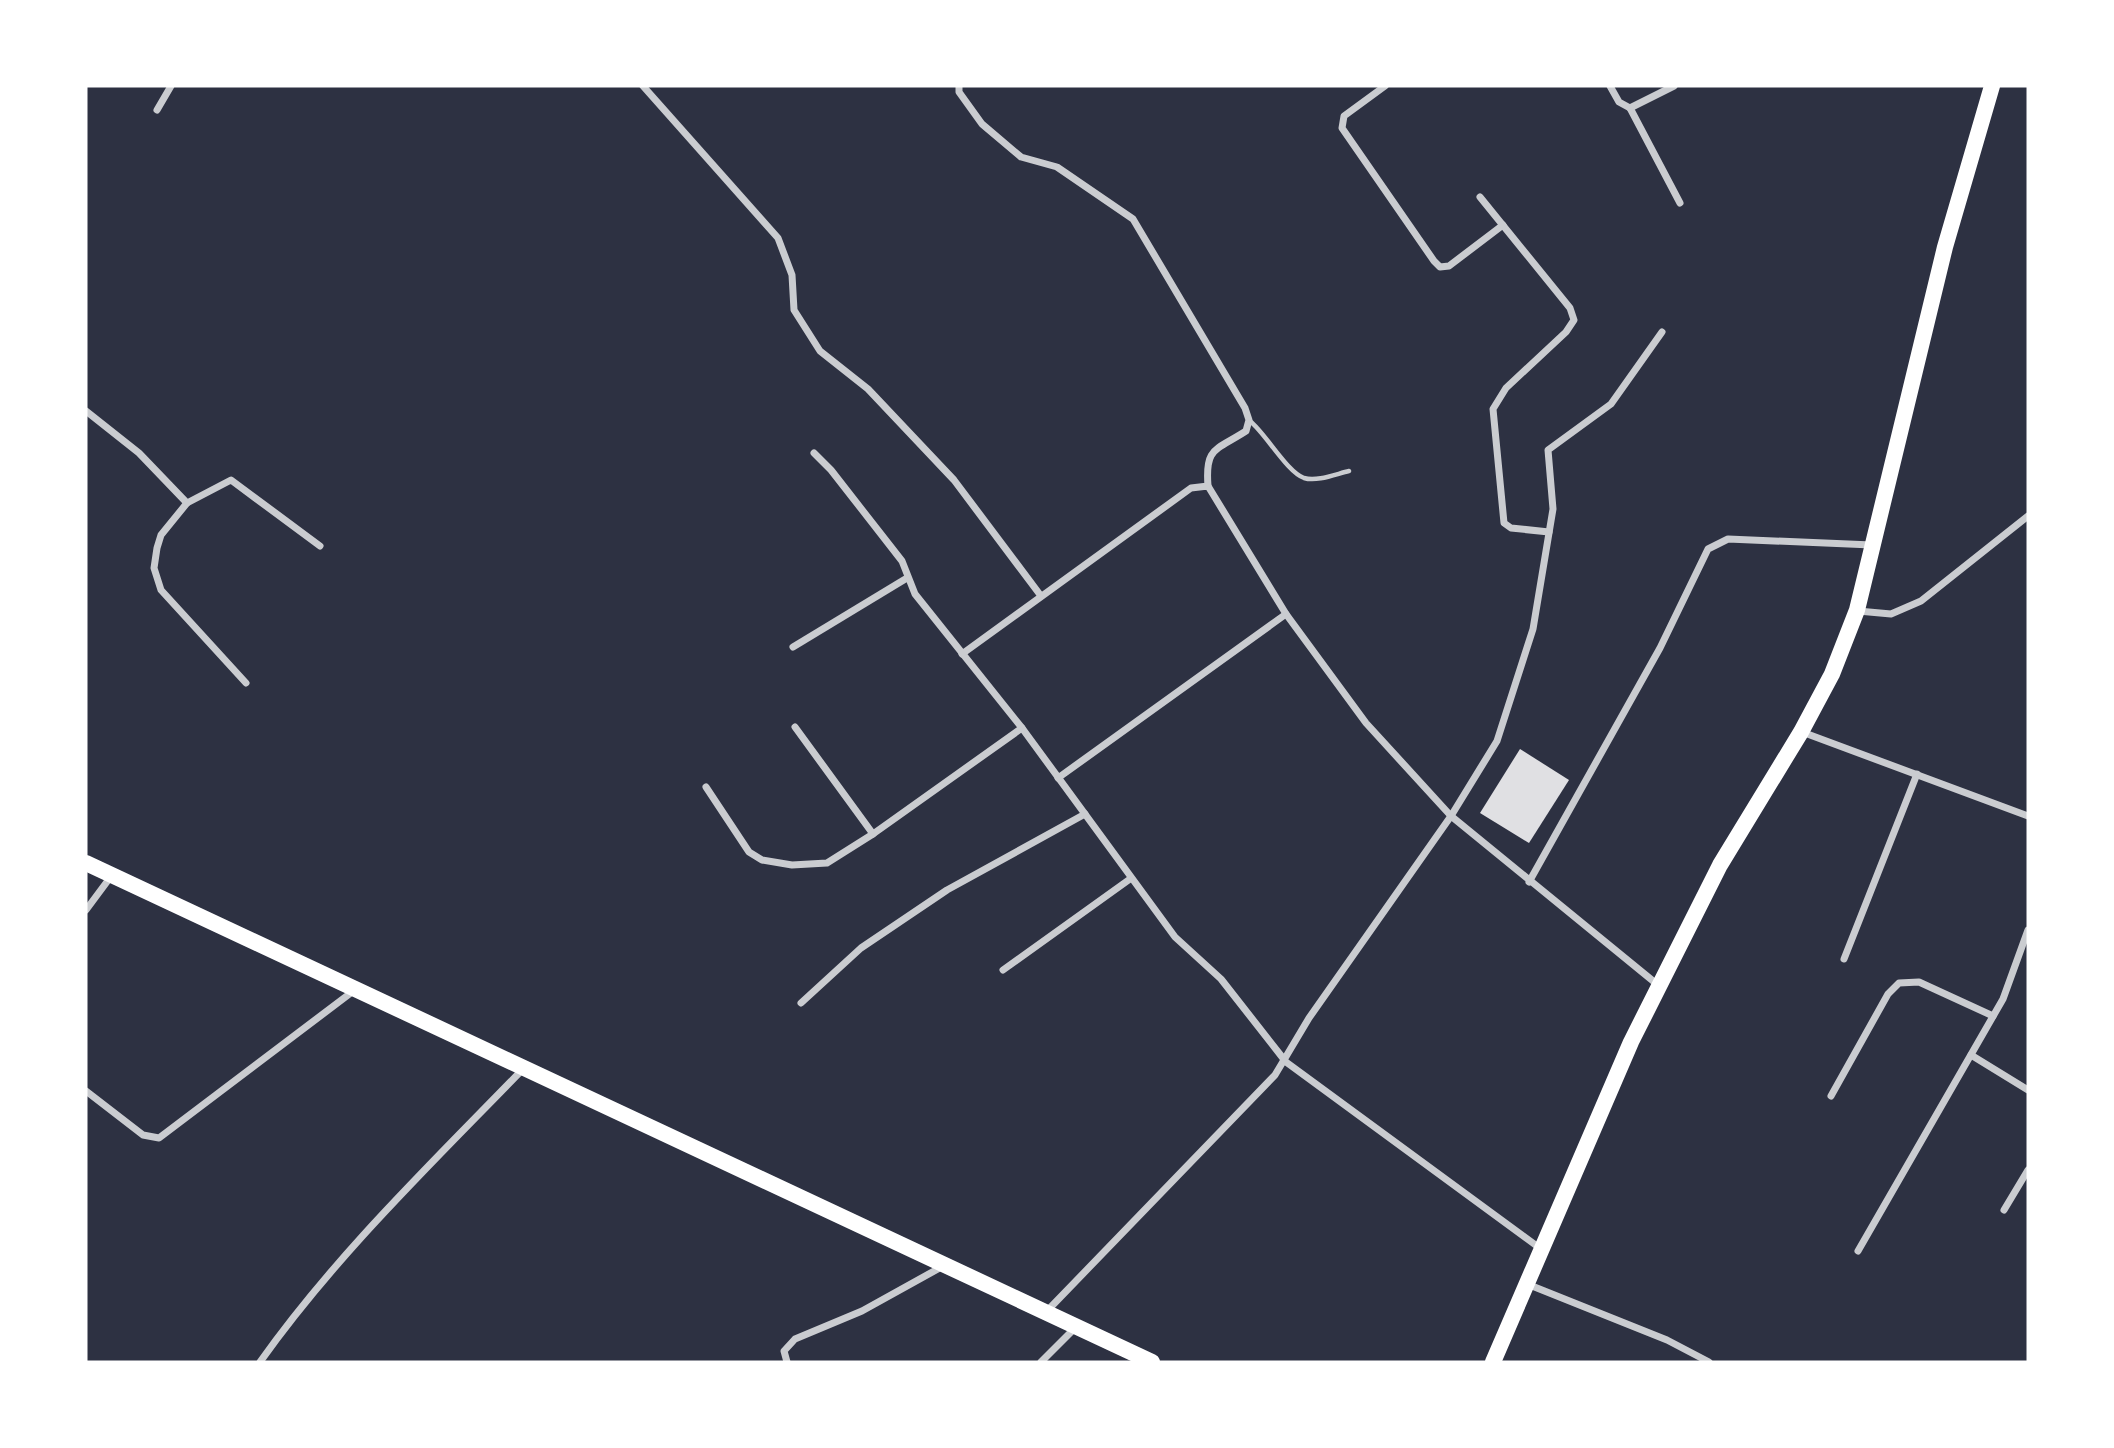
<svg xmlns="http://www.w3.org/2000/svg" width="2114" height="1448" font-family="'Sofia Sans Condensed',sans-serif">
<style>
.building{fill:#e0e0e3}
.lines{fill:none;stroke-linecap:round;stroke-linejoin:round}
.service{stroke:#caccd0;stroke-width:4.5}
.minor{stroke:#caccd0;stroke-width:7}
.trunk{stroke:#fff;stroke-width:16}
</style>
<rect width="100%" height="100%" fill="#2d3142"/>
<!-- building -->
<polygon class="building" points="1520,749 1569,780 1529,843 1480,813"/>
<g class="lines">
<!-- service -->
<path class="service" d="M1250,421c16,13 37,51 54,57 13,4 32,-4 45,-7"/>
<!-- minor -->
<g class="minor">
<polyline points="643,86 778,238 792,275 794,310 820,351 868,389 954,480 1041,596"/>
<path d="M959,86v6l23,32 39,33 36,10 76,52 112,189 4,12 -3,11c-31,20 -41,16 -38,55"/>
<polyline points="1385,86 1344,116 1342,128 1434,261 1440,267 1449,266 1503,225"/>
<polyline points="1610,86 1619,102 1630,108 1674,86"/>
<polyline points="1630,108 1680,203"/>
<polyline points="157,110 171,86"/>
<polyline points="1480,197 1570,308 1574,320 1566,332 1506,388 1493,409 1504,523 1511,528 1549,532"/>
<polyline points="86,411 139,453 187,503 231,480 320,546"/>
<polyline points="814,453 831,470 902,561 915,594 1022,728 1175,937 1221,979 1286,1062 1541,1249"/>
<polyline points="187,503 161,535 157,548 154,568 161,590 246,683"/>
<polyline points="1858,611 1891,614 1921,601 2028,516"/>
<polyline points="793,647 907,578"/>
<polyline points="962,654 1191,488 1208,486 1286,614 1366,723 1451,816 1658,985"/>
<polyline points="795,727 873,834"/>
<polyline points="1802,732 2028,816"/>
<polyline points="1058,778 1286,614"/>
<polyline points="706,787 749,852 762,860 792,865 827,863 873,834 1022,728"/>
<polyline points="1529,882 1660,648 1708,549 1728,539 1872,545"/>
<polyline points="86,910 112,875"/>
<polyline points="1844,959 1917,774"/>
<polyline points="1003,970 1130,879"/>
<polyline points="801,1003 861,948 947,890 1085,814"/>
<polyline points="1971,1055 2028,1090"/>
<polyline points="86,1091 143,1135 159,1138 356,989"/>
<polyline points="1831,1096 1888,994 1899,983 1919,982 1993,1016"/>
<polyline points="2004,1210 2028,1170"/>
<polyline points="1858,1251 2003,999 2028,930"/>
<polyline points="1527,1284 1667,1340 1709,1362"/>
<polyline points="1047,1311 1275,1075 1309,1018 1451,816 1497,741 1533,629 1553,509 1548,450 1611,404 1662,332"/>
<path d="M260,1362c76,-107 172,-199 263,-293"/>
<polyline points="787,1362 784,1351 795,1339 862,1311 945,1265"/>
<polyline points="1041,1362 1076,1327"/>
</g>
<!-- trunk -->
<g class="trunk">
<polyline points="86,863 1152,1362"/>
<polyline points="1493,1362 1631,1042 1720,865 1801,732 1832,674 1857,610 1945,247 1992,86"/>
</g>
</g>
<!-- border -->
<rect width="2114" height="1448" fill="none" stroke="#ffffff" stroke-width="175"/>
</svg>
